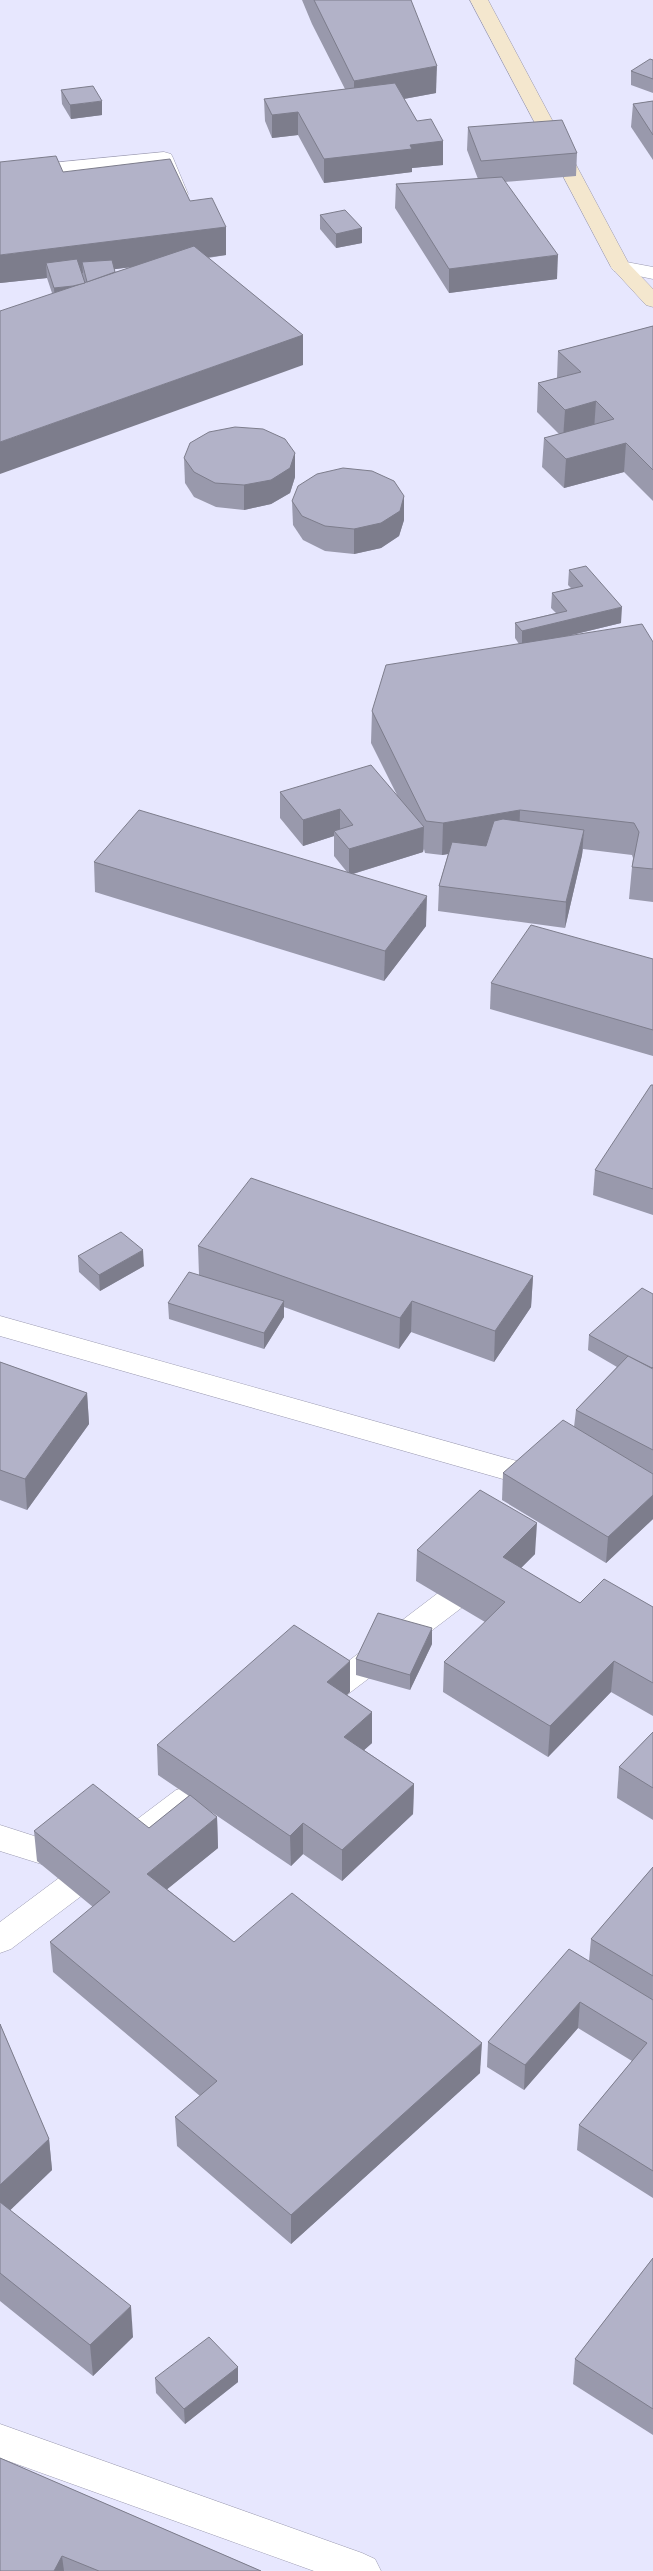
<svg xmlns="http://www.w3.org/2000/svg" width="653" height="2571" font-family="'Work Sans',sans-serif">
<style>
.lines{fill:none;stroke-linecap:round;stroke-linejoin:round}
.minor-casing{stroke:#9b9ab0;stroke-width:1}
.secondary-casing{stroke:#9b9ab0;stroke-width:1}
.minor{fill:#fff;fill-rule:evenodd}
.secondary{fill:#f4e7ce;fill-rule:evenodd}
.wall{fill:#9999ac;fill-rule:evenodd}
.shaded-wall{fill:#7d7d8c}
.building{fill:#b2b2c8;stroke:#7d7d8c}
</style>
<rect width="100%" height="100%" fill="#e7e7fe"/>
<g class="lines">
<!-- minor casing -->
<g class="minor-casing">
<g id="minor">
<polygon points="164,152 171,154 173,158 188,194 185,198 171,198 157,164 0,180 0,168"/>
<polygon points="621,261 653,267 653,279 614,271 611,267 614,263"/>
<polygon points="0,1316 545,1469 555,1473 559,1480 555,1487 545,1491 0,1336"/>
<polygon points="478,1568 489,1571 493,1579 489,1587 331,1707 320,1711 309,1707 305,1699 309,1691 467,1571"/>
<polygon points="187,1787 198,1790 203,1799 198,1808 11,1949 0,1953 0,1922 67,1872 0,1851 0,1825 84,1852 87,1857 176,1790"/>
<polygon points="0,2424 362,2553 375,2559 381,2571 314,2571 0,2458"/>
</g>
</g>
<!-- secondary casing -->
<g class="secondary-casing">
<polygon id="secondary" points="470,0 488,0 629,264 653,289 653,307 646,305 611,267"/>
</g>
<!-- minor -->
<use href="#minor" class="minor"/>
<!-- secondary -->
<use href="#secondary" class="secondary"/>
</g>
<!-- wall -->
<g class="wall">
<polygon points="302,0 411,0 436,93 404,99 417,121 443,141 443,165 412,168 412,172 324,183 298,135 272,138 265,121 264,99 345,89 312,24"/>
<polygon points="653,60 653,93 631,85 631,71"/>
<polygon points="61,90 102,115 71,119 62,104"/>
<polygon points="653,101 653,160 631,127 633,104"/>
<polygon points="468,127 577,153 576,176 505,182 557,279 449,293 395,208 396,184 478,179 467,150"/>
<path d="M63,172l127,29 36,26v28l-18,3 95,77v30l-251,-72 -5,-15 -47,5zM132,267l-17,5 -1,-3z"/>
<polygon points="320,215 362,228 362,243 336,248 320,229"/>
<polygon points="653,326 653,501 624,472 564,488 542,467 544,438 559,434 537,412 538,383 557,378 558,351"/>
<polygon points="295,453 295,477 290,493 271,504 244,510 216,507 194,497 185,483 184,458"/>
<polygon points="404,496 404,520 399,536 381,548 354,554 325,551 303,540 293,525 292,501"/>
<polygon points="569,570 621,623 559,638 653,642 653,902 629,899 632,867 633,858 632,855 583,849 582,855 565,928 438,911 439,886 448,854 442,855 425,853 424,849 423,852 353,874 426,926 384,981 95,892 94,862 347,872 334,856 334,836 303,846 280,818 280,792 397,795 371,743 372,711 519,644 515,638 515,623 556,613 551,608 552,593 571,588 568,585"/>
<polygon points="653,959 653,1056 490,1009 491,983"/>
<polygon points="653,1085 653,1215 593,1195 595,1170"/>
<polygon points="198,1246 533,1276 531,1307 494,1362 411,1332 399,1349 284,1307 284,1317 264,1349 169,1319 168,1303 199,1275"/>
<polygon points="78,1256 144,1266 100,1291 79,1272"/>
<polygon points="653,1294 653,1519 606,1563 502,1500 503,1473 574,1427 576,1410 617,1367 588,1350 589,1335"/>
<polygon points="0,1362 87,1393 89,1424 27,1510 0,1500"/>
<polygon points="417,1550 535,1554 521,1568 580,1603 653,1607 653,1716 611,1692 548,1757 443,1692 444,1662 485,1622 416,1581"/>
<polygon points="432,1644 410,1690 356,1675 356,1659"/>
<polygon points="350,1692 347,1695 372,1712 372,1743 364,1750 414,1784 413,1814 342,1881 303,1854 291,1866 207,1809 217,1817 218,1848 167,1889 234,1942 480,2073 291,2244 177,2146 175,2117 200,2096 53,1972 50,1942 93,1907 37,1861 34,1831 149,1828 189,1796 158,1775 157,1745"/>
<polygon points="653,1732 653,1820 617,1798 619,1767"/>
<polygon points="653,1867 653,2198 577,2150 579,2125 632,2061 578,2028 524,2090 487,2067 488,2042 589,1961 591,1939"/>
<polygon points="0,2024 49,2139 52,2170 10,2210 133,2337 93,2376 0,2301"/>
<polygon points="653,2258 653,2435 573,2384 575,2359"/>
<polygon points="238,2367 238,2382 185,2424 156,2393 155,2378"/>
<polygon points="0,2458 261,2571 0,2571"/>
</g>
<!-- shaded-wall -->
<g class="shaded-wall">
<polygon points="437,66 436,93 354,108 354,81"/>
<polygon points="102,101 102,115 71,119 70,105"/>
<polygon points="298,112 298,135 272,138 272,115"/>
<polygon points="443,141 443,165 412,168 412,172 324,183 324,159 410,145"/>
<polygon points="226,227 226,255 85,273 82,262 83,273 50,277 46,263 47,278 0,283 0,255"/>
<polygon points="362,228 362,243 336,248 336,234"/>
<polygon points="558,255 557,279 449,293 449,269"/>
<polygon points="86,285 55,303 54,288"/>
<polygon points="303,335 303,365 0,474 0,442"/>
<polygon points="596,401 594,430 563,439 565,410"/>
<polygon points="626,443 624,472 564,488 566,459"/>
<polygon points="295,453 295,477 290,493 271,504 244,510 244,485"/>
<polygon points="404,496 404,520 399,536 381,548 354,554 354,529"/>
<polygon points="622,607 621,623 522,647 522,631"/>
<polygon points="340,809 340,835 334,831 334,836 303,846 303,820"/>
<polygon points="520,810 519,842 442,855 443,823"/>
<polygon points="424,827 423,852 349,875 349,849"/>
<polygon points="584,830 582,855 565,928 566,902"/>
<polygon points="427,896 426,926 384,981 385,951"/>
<polygon points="143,1250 144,1266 100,1291 99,1275"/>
<polygon points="533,1276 531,1307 494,1362 495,1331"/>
<polygon points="284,1301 284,1317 264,1349 264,1333"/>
<polygon points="412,1301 411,1332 399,1349 400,1318"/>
<polygon points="87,1393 89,1424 27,1510 25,1479"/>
<polygon points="653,1495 653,1519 606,1563 608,1537"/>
<polygon points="537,1523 535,1554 501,1588 503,1557"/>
<polygon points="432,1628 432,1644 410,1690 410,1675"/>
<polygon points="350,1661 350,1692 327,1713 327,1682"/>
<polygon points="614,1661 611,1692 548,1757 550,1726"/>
<polygon points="372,1712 372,1743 344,1768 344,1737"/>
<polygon points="414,1784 413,1814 342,1881 342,1850"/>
<polygon points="217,1817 218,1848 149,1904 147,1874"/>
<polygon points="303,1823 303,1854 291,1866 290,1836"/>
<polygon points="580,2002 578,2028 524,2090 525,2065"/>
<polygon points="482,2043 480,2073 291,2244 291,2215"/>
<polygon points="49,2139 52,2170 0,2220 0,2185"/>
<polygon points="131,2306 133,2337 93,2376 90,2345"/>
<polygon points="238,2367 238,2382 185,2424 184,2409"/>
<polygon points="62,2556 64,2571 54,2571"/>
</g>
<!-- building -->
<g class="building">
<polygon points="314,0 411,0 437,66 354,81"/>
<polygon points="650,59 653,60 653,79 631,71"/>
<polygon points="395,83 417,121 431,119 443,141 410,145 412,149 324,159 298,112 272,115 264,99"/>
<polygon points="93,86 102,101 70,105 61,90"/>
<polygon points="653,101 653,135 633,104"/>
<polygon points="562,120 577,153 481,161 468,127"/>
<polygon points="56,156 63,172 170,159 190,201 212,198 226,227 0,255 0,162"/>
<polygon points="502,177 558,255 449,269 396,184"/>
<polygon points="345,210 362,228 336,234 320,215"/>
<polygon points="194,246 303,335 0,442 0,311"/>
<polygon points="77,259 85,283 73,286 54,288 46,263"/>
<polygon points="112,260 115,272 87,282 82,262"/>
<polygon points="653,326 653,470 626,443 566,459 544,438 614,419 596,401 565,410 538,383 581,372 558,351"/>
<polygon points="235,427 263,429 285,439 295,453 290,468 271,480 244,485 215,483 194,472 184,458 190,443 209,432"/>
<polygon points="343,468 372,471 394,481 404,496 400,511 381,523 354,529 325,526 302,516 292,501 298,486 317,474"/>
<polygon points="586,566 622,607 522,631 515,623 567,611 552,593 583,586 569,570"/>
<polygon points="642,624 653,642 653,869 632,867 639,832 634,823 520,810 443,823 426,821 372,711 386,665"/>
<polygon points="371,765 424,827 349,849 334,831 353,825 340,809 303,820 280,792"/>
<polygon points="139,810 427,896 385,951 94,862"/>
<polygon points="503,819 584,830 566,902 439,886 452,842 486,846 494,821"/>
<polygon points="531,925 653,959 653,1030 491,983"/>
<polygon points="651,1085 653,1085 653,1189 595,1170"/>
<polygon points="251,1178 533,1276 495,1331 412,1301 400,1318 198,1246"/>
<polygon points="121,1232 143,1250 99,1275 78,1256"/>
<polygon points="189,1272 284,1301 264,1333 168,1303"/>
<polygon points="642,1288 653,1294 653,1367 652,1368 628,1356 589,1335"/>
<polygon points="628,1356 653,1369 653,1450 576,1410"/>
<polygon points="0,1362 87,1393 25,1479 0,1470"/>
<polygon points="563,1420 653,1474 653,1495 608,1537 503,1473"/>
<polygon points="480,1490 537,1523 503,1557 580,1603 604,1579 653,1607 653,1683 614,1661 550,1726 444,1662 505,1602 417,1550"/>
<polygon points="378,1613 432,1628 410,1675 356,1659"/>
<polygon points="294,1625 350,1661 327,1682 372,1712 344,1737 414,1784 342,1850 303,1823 290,1836 157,1745"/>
<polygon points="653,1732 653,1788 619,1767"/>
<polygon points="93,1784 149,1828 190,1795 217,1817 147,1874 234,1942 292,1893 482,2043 291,2215 175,2117 217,2081 50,1942 110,1892 34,1831"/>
<polygon points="653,1867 653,1976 591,1939"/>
<polygon points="569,1949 653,2000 653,2171 579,2125 647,2043 580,2002 525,2065 488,2042"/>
<polygon points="0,2024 49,2139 0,2185"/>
<polygon points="0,2202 131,2306 90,2345 0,2273"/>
<polygon points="653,2258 653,2409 575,2359"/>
<polygon points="209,2337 238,2367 184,2409 155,2378"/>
<polygon points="0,2458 261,2571 99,2571 62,2556 54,2571 0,2571"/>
</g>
</svg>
